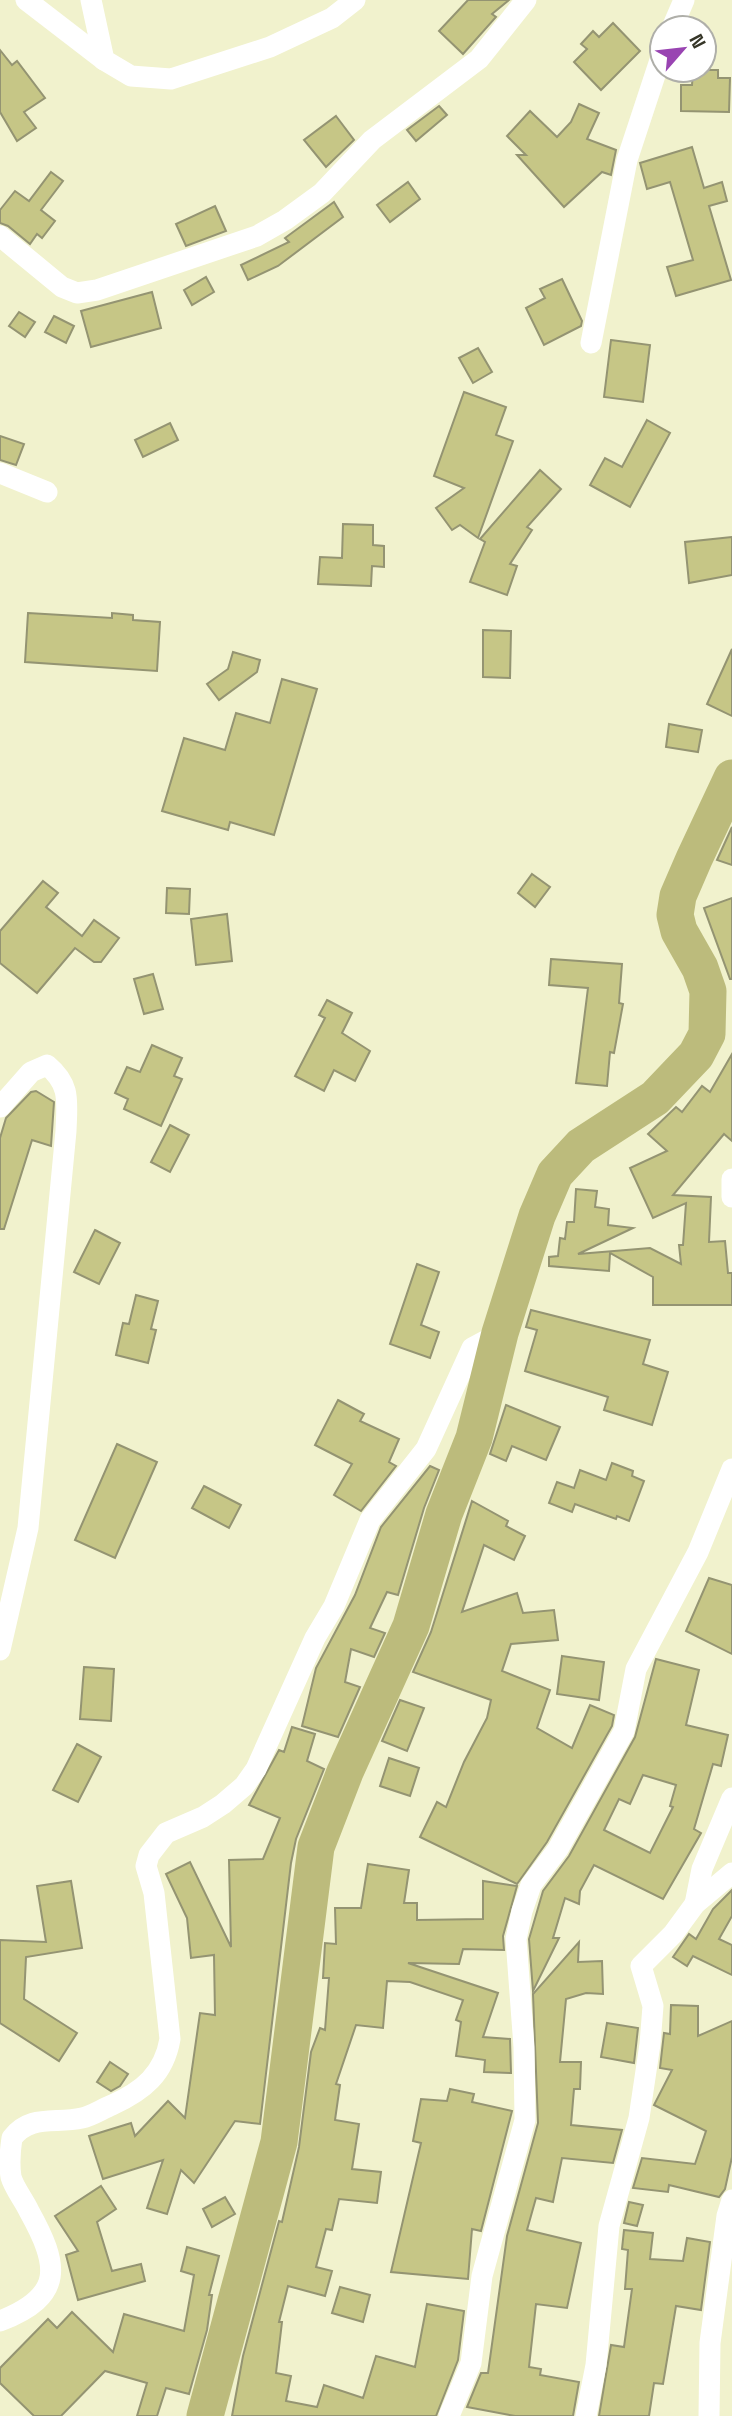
<svg xmlns="http://www.w3.org/2000/svg" width="732" height="2416" font-family="'Space Grotesk',sans-serif">
<style>
.building{fill:#c6c686;stroke:#949472;stroke-width:2;fill-rule:evenodd}
.lines{fill:none;stroke-linecap:round;stroke-linejoin:round}
.minor{stroke:#fff;stroke-width:21}
.trunk{stroke:#bcbb7c;stroke-width:37}
</style>
<rect width="100%" height="100%" fill="#f1f2cd"/>
<!-- building -->
<g class="building">
<polygon points="468,0 509,0 492,14 496,17 463,54 439,31"/>
<polygon points="613,23 640,51 601,90 574,62 587,49 581,44 593,31 599,37"/>
<polygon points="0,50 12,65 17,61 45,98 24,112 36,128 17,141 0,112"/>
<polygon points="693,70 718,70 718,78 730,78 729,112 681,111 681,85 692,85"/>
<polygon points="579,104 599,113 587,139 616,150 611,175 602,172 564,207 517,155 526,155 507,136 530,111 557,137 571,122"/>
<polygon points="439,106 447,115 416,141 407,130"/>
<polygon points="336,116 354,140 326,167 304,140"/>
<polygon points="692,147 704,188 722,182 727,201 709,206 731,280 676,296 667,267 693,260 670,182 647,189 640,163"/>
<polygon points="51,172 63,181 41,210 55,221 42,238 37,234 30,244 8,226 0,223 0,210 15,191 29,201"/>
<polygon points="408,182 420,199 390,222 377,205"/>
<polygon points="334,202 343,217 278,266 248,280 241,265 289,242 285,238"/>
<polygon points="215,206 226,231 186,246 176,224"/>
<polygon points="206,277 214,292 192,305 184,290"/>
<polygon points="562,279 582,321 581,326 544,345 526,308 545,298 540,289"/>
<polygon points="152,292 161,328 91,347 81,311"/>
<polygon points="19,312 35,322 25,337 9,326"/>
<polygon points="54,316 74,326 66,343 45,332"/>
<polygon points="611,340 650,345 643,402 604,397"/>
<polygon points="478,348 492,372 473,383 459,358"/>
<polygon points="464,392 506,407 496,435 513,441 478,538 460,525 452,530 436,508 464,488 434,476"/>
<polygon points="647,420 670,433 630,507 590,485 605,458 622,467"/>
<polygon points="170,423 178,440 143,457 135,440"/>
<polygon points="0,436 24,444 16,465 0,460"/>
<polygon points="540,470 561,489 527,527 532,530 510,564 517,566 507,595 470,582 485,542 480,539"/>
<polygon points="343,524 373,525 373,545 384,546 384,567 372,566 371,586 318,584 320,557 342,558"/>
<polygon points="732,537 732,575 689,583 685,542"/>
<polygon points="28,613 112,618 112,613 133,615 133,620 160,622 157,671 25,662"/>
<polygon points="483,630 511,631 510,678 483,677"/>
<polygon points="732,649 732,716 707,704"/>
<polygon points="233,652 260,660 257,672 219,700 207,684 228,669"/>
<polygon points="282,679 317,689 274,835 230,822 228,830 162,811 184,738 225,750 236,713 270,723"/>
<polygon points="669,724 702,730 698,752 666,747"/>
<polygon points="732,827 732,865 717,860"/>
<polygon points="532,874 550,887 535,907 518,893"/>
<polygon points="43,881 58,893 46,907 82,936 94,920 119,938 101,962 94,962 75,948 37,993 0,963 0,931"/>
<polygon points="167,888 190,889 189,914 166,913"/>
<polygon points="732,898 732,979 730,979 704,908"/>
<polygon points="227,914 232,961 196,965 191,919"/>
<polygon points="551,959 622,964 619,1003 623,1004 614,1053 610,1052 607,1086 576,1083 588,988 549,985"/>
<polygon points="153,974 163,1009 144,1014 134,979"/>
<polygon points="327,1000 352,1013 342,1033 370,1051 355,1081 334,1070 324,1091 295,1076 325,1018 319,1015"/>
<polygon points="152,1045 182,1058 174,1076 182,1079 161,1126 124,1109 128,1099 115,1093 127,1067 140,1072"/>
<polygon points="732,1054 732,1141 724,1134 673,1195 711,1197 709,1242 725,1241 728,1273 732,1273 732,1305 653,1305 653,1277 610,1253 609,1271 549,1266 549,1257 558,1256 560,1238 565,1239 567,1222 574,1222 576,1189 597,1191 595,1207 609,1209 608,1225 633,1228 578,1254 650,1248 681,1264 679,1245 683,1245 686,1203 653,1218 630,1168 667,1151 648,1134 676,1107 682,1112 702,1086 710,1092"/>
<polygon points="36,1091 54,1102 51,1146 32,1140 4,1229 0,1229 0,1138 6,1118 31,1092"/>
<polygon points="170,1125 189,1135 170,1172 151,1162"/>
<polygon points="95,1230 120,1243 99,1284 74,1272"/>
<polygon points="417,1264 439,1272 421,1325 439,1332 430,1358 390,1344"/>
<polygon points="136,1295 158,1301 151,1329 156,1330 148,1363 116,1355 123,1323 129,1324"/>
<polygon points="531,1310 650,1340 643,1364 668,1372 652,1425 604,1410 608,1397 525,1371 537,1330 526,1327"/>
<polygon points="338,1400 364,1414 360,1421 399,1439 389,1462 396,1466 361,1511 334,1495 352,1464 315,1445"/>
<polygon points="506,1405 560,1427 546,1460 512,1446 506,1461 490,1454"/>
<polygon points="117,1444 157,1462 115,1558 75,1540"/>
<polygon points="612,1463 633,1471 632,1476 644,1481 629,1521 617,1516 616,1519 575,1504 572,1512 549,1503 557,1482 574,1488 580,1470 606,1480"/>
<polygon points="430,1466 439,1470 424,1508 398,1595 387,1592 370,1628 385,1633 374,1657 351,1649 345,1682 360,1687 338,1737 302,1726 316,1668 355,1595 381,1527"/>
<polygon points="204,1486 241,1505 229,1528 192,1508"/>
<polygon points="472,1501 508,1521 506,1526 525,1536 514,1560 484,1545 462,1612 517,1593 523,1613 554,1610 558,1640 511,1644 502,1671 550,1690 537,1728 572,1748 590,1705 614,1715 612,1726 547,1842 517,1884 420,1837 437,1802 446,1807 464,1762 487,1718 491,1700 413,1672 431,1632"/>
<polygon points="709,1578 732,1585 732,1654 686,1631"/>
<polygon points="562,1656 604,1662 599,1700 557,1694"/>
<path d="M656,1659l43,11 -13,55 42,10 -7,31 -8,-2 -19,65 7,4 -38,66 -69,-34 -14,26 -1,13 -14,-6 -12,40h6l-26,53 -4,-52 14,-48 26,-35 66,-119zM643,1775l33,10 -6,21 3,1 -23,46 -46,-23 15,-31 11,5z"/>
<polygon points="84,1667 114,1669 111,1721 80,1719"/>
<polygon points="400,1700 424,1708 407,1751 382,1741"/>
<polygon points="292,1727 315,1734 307,1761 324,1769 296,1839 291,1863 260,2124 235,2121 194,2183 181,2170 167,2214 147,2208 163,2160 103,2179 89,2136 131,2123 135,2136 168,2101 185,2118 200,2013 215,2015 214,1955 191,1958 187,1918 166,1874 190,1862 231,1947 229,1860 263,1859 280,1818 249,1805 279,1750 284,1752"/>
<polygon points="77,1744 101,1757 78,1802 53,1790"/>
<polygon points="389,1758 419,1768 410,1796 380,1786"/>
<polygon points="368,1864 409,1870 404,1903 417,1903 417,1920 483,1919 483,1881 517,1886 503,1936 504,1950 463,1949 459,1964 408,1963 498,1993 483,2037 510,2039 511,2073 484,2072 485,2060 456,2056 461,2022 456,2020 463,2000 410,1982 387,1981 383,2028 356,2025 336,2084 340,2085 335,2120 359,2124 352,2169 381,2172 377,2203 339,2199 332,2230 326,2229 316,2267 332,2271 325,2296 288,2286 279,2322 282,2322 276,2373 291,2376 286,2401 317,2407 324,2385 363,2398 376,2356 415,2367 427,2304 464,2311 458,2360 436,2416 232,2416 243,2356 279,2221 282,2222 299,2147 311,2052 320,2028 325,2030 329,1978 323,1978 325,1943 336,1944 335,1908 361,1908"/>
<polygon points="71,1881 82,1948 26,1957 24,1999 77,2033 59,2061 0,2023 0,1940 46,1942 37,1886"/>
<polygon points="732,1890 732,1916 719,1939 732,1945 732,1975 693,1956 687,1966 673,1957 689,1934 696,1939 713,1909"/>
<polygon points="579,1942 578,1962 602,1961 603,1994 586,1993 566,1999 560,2062 581,2062 580,2089 574,2089 571,2125 622,2130 613,2163 562,2158 553,2202 536,2198 527,2230 581,2243 567,2308 536,2304 529,2367 541,2369 540,2375 579,2382 573,2416 515,2416 467,2407 481,2373 488,2373 507,2236 538,2123 533,1994"/>
<polygon points="671,2005 698,2006 698,2036 732,2021 732,2157 725,2189 719,2197 669,2185 668,2192 633,2188 642,2158 695,2164 706,2131 654,2105 672,2070 660,2068 664,2033 670,2034"/>
<polygon points="607,2023 638,2028 634,2063 601,2057"/>
<polygon points="110,2062 128,2074 120,2086 111,2091 97,2082"/>
<polygon points="450,2089 474,2094 472,2102 512,2111 481,2231 472,2229 468,2279 391,2272 421,2143 413,2141 421,2099 447,2101"/>
<polygon points="101,2186 116,2209 97,2222 112,2271 141,2264 145,2281 78,2300 66,2255 78,2251 55,2216"/>
<polygon points="225,2197 235,2214 212,2227 203,2209"/>
<polygon points="629,2202 643,2205 637,2226 624,2223"/>
<polygon points="624,2230 653,2233 650,2259 683,2261 687,2238 710,2242 701,2310 676,2306 663,2384 654,2383 649,2416 599,2416 611,2345 624,2347 632,2289 625,2289 628,2250 622,2249"/>
<polygon points="187,2247 219,2256 209,2295 212,2295 207,2330 189,2394 166,2388 157,2416 137,2416 147,2383 105,2371 61,2416 34,2416 0,2383 0,2368 48,2319 57,2328 72,2312 113,2352 124,2314 184,2331 194,2275 181,2271"/>
<polygon points="340,2287 370,2295 363,2322 332,2313"/>
</g>
<g class="lines">
<!-- minor -->
<g class="minor">
<polyline points="26,0 104,60"/>
<polyline points="91,0 104,60 131,76 171,79 270,47 332,18 355,0"/>
<polyline points="672,28 684,0"/>
<polyline points="0,236 62,287 77,293 97,290 257,236 285,220 322,193 372,140 479,59 526,0"/>
<polyline points="591,343 627,160 662,54"/>
<polyline points="0,473 47,492"/>
<path d="M0,1107l31,-35 16,-7c24,20 20,36 19,66l-38,397 -28,122"/>
<polyline points="732,1179 732,1197"/>
<polyline points="695,1904 702,1869 732,1798"/>
<path d="M0,2321c65,-25 59,-56 29,-110 -5,-11 -15,-23 -18,-34 -2,-13 -1,-26 1,-39 18,-24 43,-14 70,-20 10,-2 20,-9 30,-13 31,-14 52,-31 58,-66l-16,-146 -8,-27 3,-11 17,-22 37,-16 20,-13 21,-18 12,-17 59,-131 19,-32 36,-86 56,-71 46,-101 28,-15"/>
<polyline points="449,2416 471,2363 482,2276 525,2120 524,2047 516,1939 522,1911 531,1885 558,1849 624,1731 636,1669 698,1552 732,1469"/>
<polyline points="586,2416 596,2365 609,2226 639,2118 650,2044 653,2006 641,1966 673,1934 695,1904 732,1873"/>
<polyline points="709,2416 710,2343 727,2216 732,2200"/>
</g>
<!-- trunk -->
<polyline class="trunk" points="205,2416 279,2142 316,1847 345,1772 411,1626 444,1514 474,1438 500,1333 537,1216 555,1174 581,1146 655,1098 696,1055 707,1034 708,991 700,968 679,931 675,915 678,896 694,859 732,778"/>
</g>
<!-- north arrow -->
<g transform="translate(683 49) rotate(62)"><circle r="33" fill="#ffffff" stroke="#afafa9" stroke-width="2"/>
<path d="M0-5L12 26L0 18L-12 26Z" fill="#9944b2"/>
<text y="-10" font-size="19" font-weight="bold" text-anchor="middle" fill="#363628">N</text>
</g>
</svg>
